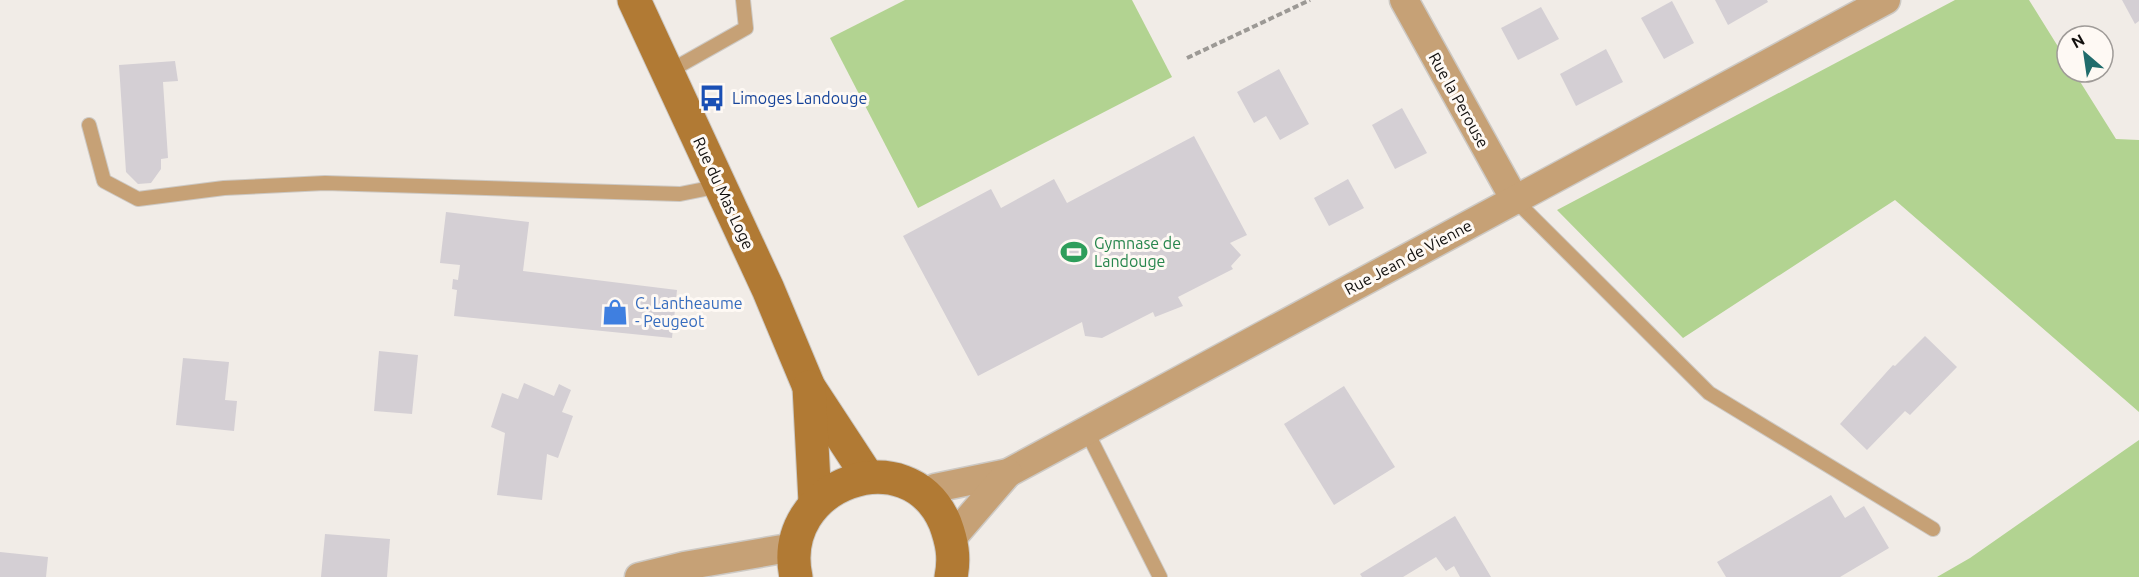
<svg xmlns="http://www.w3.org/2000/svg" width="2139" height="577" font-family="Ubuntu,sans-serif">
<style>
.grass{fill:#b2d391}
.building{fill:#d4cfd4}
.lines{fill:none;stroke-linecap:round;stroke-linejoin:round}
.service-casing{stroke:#cdc9c4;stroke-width:16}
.minor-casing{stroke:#cdc9c4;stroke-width:31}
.secondary-casing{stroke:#cdc9c4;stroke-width:35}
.path{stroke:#9c9995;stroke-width:4;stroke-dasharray:6 3;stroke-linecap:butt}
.service{stroke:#c6a176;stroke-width:14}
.minor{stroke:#c6a176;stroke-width:28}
.secondary{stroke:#b17a34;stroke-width:33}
.labels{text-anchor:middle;stroke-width:6;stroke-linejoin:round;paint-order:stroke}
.transit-label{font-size:16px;fill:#164399;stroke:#fef9f4;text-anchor:start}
.street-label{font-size:16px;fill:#110f0d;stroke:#fef9f4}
.leisure-label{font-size:16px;fill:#27864d;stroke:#fef9f4;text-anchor:start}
.shop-label{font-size:16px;fill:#366cbe;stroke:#fef9f4;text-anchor:start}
</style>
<rect width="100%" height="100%" fill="#f1ece7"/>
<!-- grass -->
<g class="grass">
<polygon points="905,0 1132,0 1172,77 918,208 830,38"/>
<polygon points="1955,0 2029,0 2067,61 2067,72 2074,72 2116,139 2139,140 2139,412 1895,200 1683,338 1557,210"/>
<polygon points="2139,440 2139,577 1937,577 1970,558"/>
</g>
<!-- building -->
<g class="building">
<polygon points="1715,0 1767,0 1768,2 1728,25"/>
<polygon points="2122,0 2139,0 2139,21 2135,24"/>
<polygon points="1672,1 1694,43 1664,59 1641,18"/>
<polygon points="1541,7 1559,39 1518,60 1501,28"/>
<polygon points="1606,49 1623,82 1576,106 1560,74"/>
<polygon points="175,61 178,81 163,82 168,158 161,159 161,169 151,183 138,184 126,172 119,65"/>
<polygon points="1279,69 1309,124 1280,140 1266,116 1254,123 1237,92"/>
<polygon points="1402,108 1427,153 1395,169 1372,125"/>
<polygon points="1194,136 1247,235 1230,243 1241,255 1231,266 1233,269 1178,297 1183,306 1155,317 1153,312 1102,338 1085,336 1082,322 978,376 903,236 991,189 1001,208 1054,179 1067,203"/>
<polygon points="1348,179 1364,208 1329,226 1314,198"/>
<polygon points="446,212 529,222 523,271 677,290 672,338 454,316 457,290 452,289 453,279 458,280 460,265 440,263"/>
<polygon points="1925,336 1957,367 1910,415 1905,411 1867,450 1840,424 1893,365 1895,366"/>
<polygon points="379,351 418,355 412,414 374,411"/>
<polygon points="183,358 229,362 225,400 237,401 234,431 176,425"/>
<polygon points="524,383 554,396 559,384 571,390 562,412 573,416 558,458 547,454 542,500 497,495 505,433 491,427 502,393 518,399"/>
<polygon points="1344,386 1395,467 1334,505 1284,424"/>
<polygon points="1831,495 1845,518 1864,506 1889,548 1840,577 1726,577 1717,562"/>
<polygon points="1455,516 1491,577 1460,577 1454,566 1446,571 1436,557 1403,577 1362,577 1360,574"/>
<polygon points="325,534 390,539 387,577 321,577"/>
<polygon points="0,552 48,557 46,577 0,577"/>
</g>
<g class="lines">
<!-- service casing -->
<g class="service-casing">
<g id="service">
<polyline points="668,72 746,28 743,0"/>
<polyline points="89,125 104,181 138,199 224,188 325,183 680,194 720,186"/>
<polyline points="1515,200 1709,393 1933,529"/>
<polyline points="1086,430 1160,577"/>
</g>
</g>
<!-- minor casing -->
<g class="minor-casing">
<g id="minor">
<polyline points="1404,0 1515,200"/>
<polyline points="924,496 935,488 1008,473 1886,0"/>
<polyline points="951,539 1008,473"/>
<polyline points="639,577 684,566 794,547"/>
</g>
</g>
<!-- secondary casing -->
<g class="secondary-casing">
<g id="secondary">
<polyline points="634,0 768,289 809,387 868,477"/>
<polyline points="809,387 815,502"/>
<path d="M796,577c-20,-93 112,-141 149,-54 7,19 10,34 6,54"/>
</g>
</g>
<!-- path -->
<polyline class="path" points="1187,58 1310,0"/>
<!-- service -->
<use href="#service" class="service"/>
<!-- minor -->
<use href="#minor" class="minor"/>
<!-- secondary -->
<use href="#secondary" class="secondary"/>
</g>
<!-- icons -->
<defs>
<g id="bus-bare" transform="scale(2.07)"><path d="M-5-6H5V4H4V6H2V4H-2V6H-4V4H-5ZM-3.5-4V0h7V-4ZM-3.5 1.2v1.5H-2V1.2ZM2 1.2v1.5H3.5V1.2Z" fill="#1a4fb4" stroke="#fef9f4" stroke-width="2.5" paint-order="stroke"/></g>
<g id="stadium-bare" transform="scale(2.07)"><path d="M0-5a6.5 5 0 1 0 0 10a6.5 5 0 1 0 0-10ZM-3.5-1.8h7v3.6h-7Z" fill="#2e9e5b" stroke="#fef9f4" stroke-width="2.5" paint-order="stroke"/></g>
<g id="shop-bare" transform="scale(2.07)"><path d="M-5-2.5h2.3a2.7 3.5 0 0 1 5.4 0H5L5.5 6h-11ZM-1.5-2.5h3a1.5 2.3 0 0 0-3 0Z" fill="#3f7fe0" stroke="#fef9f4" stroke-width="2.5" paint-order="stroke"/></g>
</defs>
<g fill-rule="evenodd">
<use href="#bus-bare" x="712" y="98"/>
<use href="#stadium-bare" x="1074" y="252"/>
<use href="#shop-bare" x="615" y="312"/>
</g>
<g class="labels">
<!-- transit labels -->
<g class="transit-label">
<text x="732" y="104">Limoges Landouge</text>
</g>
<!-- street labels -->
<g class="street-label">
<text transform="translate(1459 100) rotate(61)" y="6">Rue la Perouse</text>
<text transform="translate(724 193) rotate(65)" y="6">Rue du Mas Loge</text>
<text transform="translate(1408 257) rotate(-28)" y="6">Rue Jean de Vienne</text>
</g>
<!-- leisure labels -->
<g class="leisure-label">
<text x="1094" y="249">Gymnase de<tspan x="1094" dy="18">Landouge</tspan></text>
</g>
<!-- shop labels -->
<g class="shop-label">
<text x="635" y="309">C. Lantheaume<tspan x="635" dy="18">- Peugeot</tspan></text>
</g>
</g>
<!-- north arrow -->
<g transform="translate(2085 54) rotate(331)"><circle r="28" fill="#fef9f4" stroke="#9f9b98" stroke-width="1.5"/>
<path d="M0-4.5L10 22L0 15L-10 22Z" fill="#206c6c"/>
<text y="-9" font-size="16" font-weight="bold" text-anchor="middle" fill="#110f0d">N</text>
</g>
</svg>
